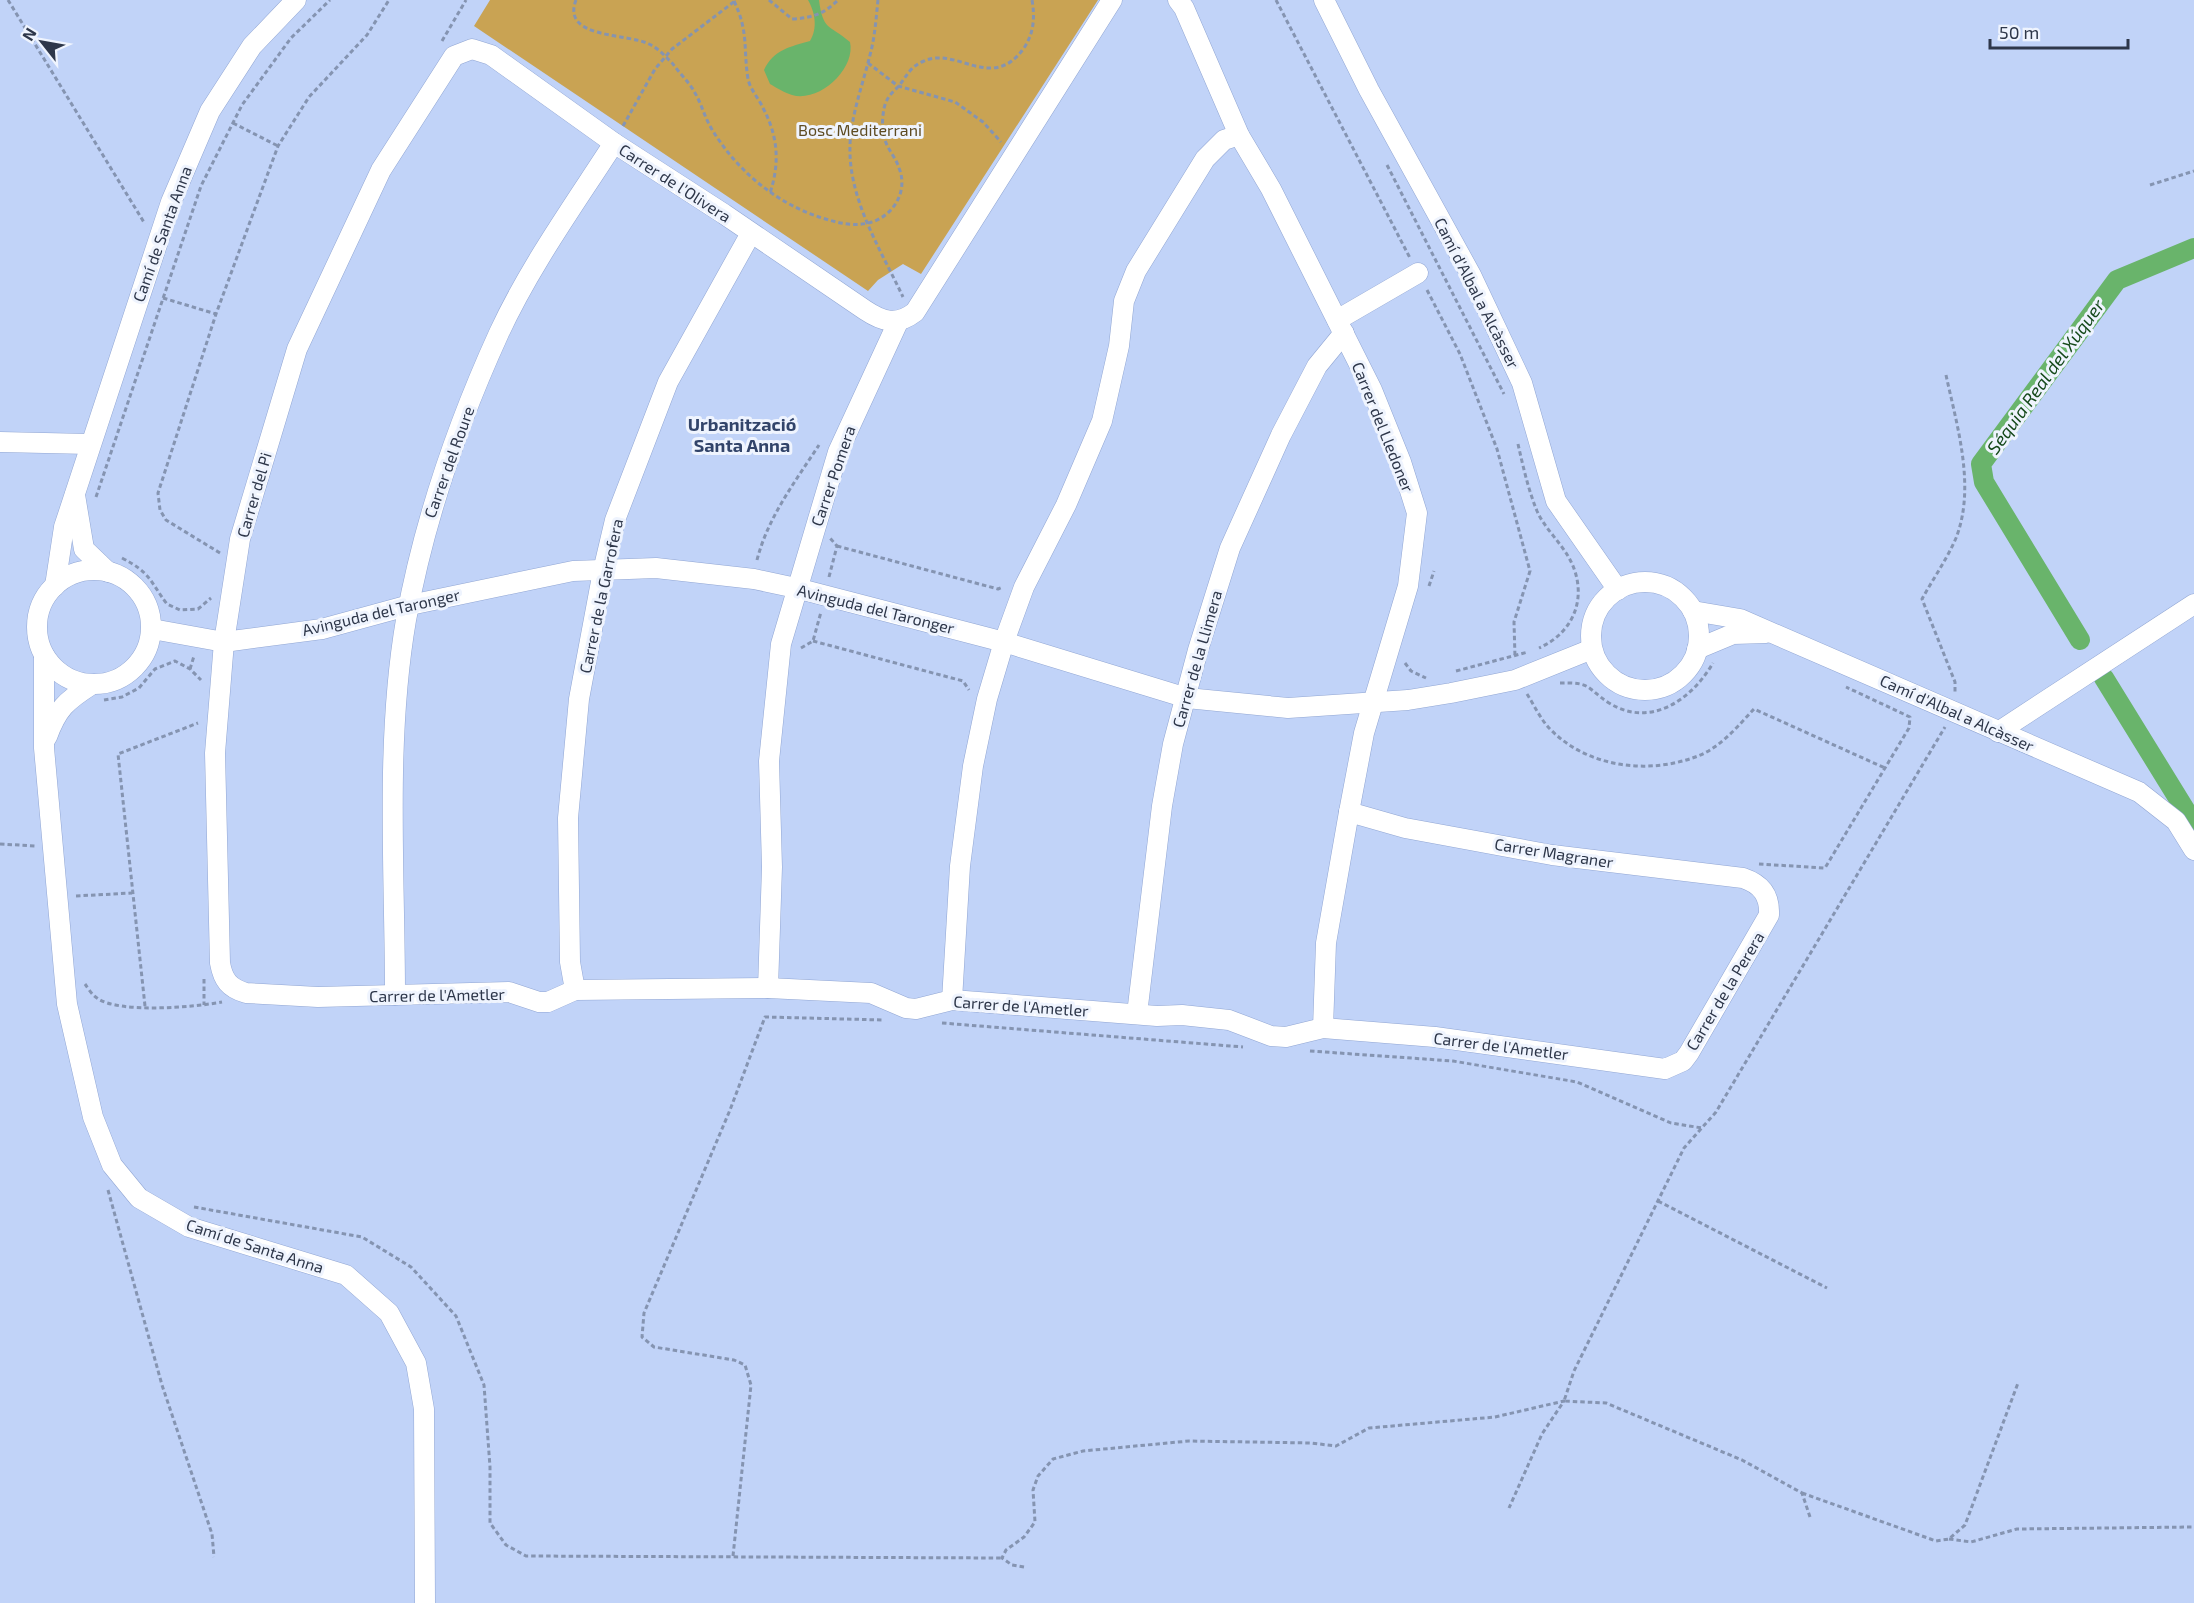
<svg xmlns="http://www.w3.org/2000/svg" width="2194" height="1603" font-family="'Exo 2',sans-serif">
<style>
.green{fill:#c9a353}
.water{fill:#69b46b}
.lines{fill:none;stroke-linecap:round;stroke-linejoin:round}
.canal{stroke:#69b46b;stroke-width:20}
.minor-casing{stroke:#91a6d3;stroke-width:21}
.path{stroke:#8594b1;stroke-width:3;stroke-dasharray:4.5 3;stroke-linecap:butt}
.minor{stroke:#fff;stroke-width:20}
.labels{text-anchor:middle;stroke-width:6;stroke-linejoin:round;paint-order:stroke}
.park-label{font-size:16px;fill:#5e4b22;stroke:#eff4fe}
.street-label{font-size:16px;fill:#2e374a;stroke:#eff4fe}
.water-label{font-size:18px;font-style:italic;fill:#15491a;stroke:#eff4fe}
.neighbourhood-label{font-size:18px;font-weight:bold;fill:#32446a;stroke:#eff4fe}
</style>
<rect width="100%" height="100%" fill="#c1d3f8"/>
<!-- green -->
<polygon class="green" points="490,0 1098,0 921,274 903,264 878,280 868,291 474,26"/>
<!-- water -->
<path class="water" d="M808,0h11c4,31 10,24 31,42 6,27 -31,61 -58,53 -7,-2 -15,-7 -22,-11l-6,-14c10,-21 26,-23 46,-29 8,-13 5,-29 -2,-41z"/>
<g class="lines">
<!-- canal -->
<g class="canal">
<polyline points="2080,640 1984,482 1981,464 2117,280 2194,248"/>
<polyline points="2104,678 2194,824"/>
</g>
<!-- minor casing -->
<g class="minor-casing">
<g id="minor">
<path d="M1112,0l-197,312c-18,14 -32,10 -50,-2l-141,-96 -110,-71 -123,-88 -19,-6 -18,7 -73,114 -84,179 -57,190 -16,103 -9,111 5,210c3,17 9,25 26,30l72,4 191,-5 30,10h9l27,-12 193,-2 103,5 35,15 10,1 36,-9 205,16 25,-1 47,5 42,16 15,1 37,-9 112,9 230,32 18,-8 6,-8 80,-138c1,-20 -8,-31 -26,-37l-191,-23 -147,-27 -56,-16"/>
<polyline points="1178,0 1184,8 1239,135 1271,189 1372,390 1401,462 1417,513 1408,586 1364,733 1349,812 1326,943 1323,1028"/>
<polyline points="1324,0 1369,90 1471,275 1522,383 1556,501 1618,590"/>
<polyline points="1337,320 1418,273"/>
<polyline points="0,442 89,444"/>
<polyline points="75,495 84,549 108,572"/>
<circle cx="94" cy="627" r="57"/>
<circle cx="1645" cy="636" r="54"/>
<polyline points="55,586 64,527 171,202 210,111 252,46 296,0"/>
<polyline points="1693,611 1740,619 2139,792 2176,821 2194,850"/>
<polyline points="152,629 224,642 322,629 410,605 573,571 656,568 754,579 796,588 1004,642 1187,698 1288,708 1408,700 1451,693 1515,680 1592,649"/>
<polyline points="1697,649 1733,634 1766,633"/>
<polyline points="44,655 44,748 67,1004 93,1117 112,1165 139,1198 189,1227 346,1275 389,1313 416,1363 424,1409 425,1603"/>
<polyline points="1998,732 2194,604"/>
<path d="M47,737c10,-28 19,-36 44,-52"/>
<polyline points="768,988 772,867 769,761 781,644 838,452 898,322"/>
<polyline points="575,990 570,962 568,818 579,699 603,571 615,520 668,382 751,233"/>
<path d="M395,995c0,-123 -10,-253 11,-375 18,-99 51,-195 93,-287 31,-67 75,-128 115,-190"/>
<polyline points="952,1000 960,866 973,766 987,699 1004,642 1024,587 1066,505 1102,421 1119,346 1124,301 1136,271 1205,159 1224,140 1239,135"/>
<polyline points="1137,1014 1162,806 1173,744 1198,650 1230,548 1281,435 1317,366 1344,333"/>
</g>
</g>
<!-- path -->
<g class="path">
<polyline points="8,0 145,224"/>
<path d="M576,0c-15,39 51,33 73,44 9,4 17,13 24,20 7,10 17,19 22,29 6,10 9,22 15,33 24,42 64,76 109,91 16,5 32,10 49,6 24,-5 41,-31 31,-55 -3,-10 -11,-18 -14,-28 -4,-10 -3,-31 2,-40 3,-6 8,-10 12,-14 8,-11 12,-20 25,-25 33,-15 68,32 100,-13 10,-15 11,-31 8,-48"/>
<path d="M769,0l23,19c20,-1 32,-5 46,-19"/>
<path d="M878,0c-2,18 -3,37 -8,55 -7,29 -19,60 -20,90 -2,54 31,105 53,152"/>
<polyline points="1276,0 1410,258"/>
<path d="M734,1c15,32 9,46 14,78 2,10 11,20 15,29 15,28 17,55 7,85"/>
<polyline points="442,41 466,0"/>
<polyline points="868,63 898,86 955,102 983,122 1001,142"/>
<polyline points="233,123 278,146"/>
<polyline points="623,126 655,69 672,49 735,1"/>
<polyline points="1387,165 1504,394"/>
<polyline points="2150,185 2194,171"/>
<polyline points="1427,290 1460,354 1497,449 1530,571 1514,622 1515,657"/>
<polyline points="163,298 216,314"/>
<path d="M1946,375c11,51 30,112 10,163 -9,21 -23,41 -34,61l33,83v10"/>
<path d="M1518,444c5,22 10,45 19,67 7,16 22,30 31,45 21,36 9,75 -29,92"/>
<polyline points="96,497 201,186 242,105 291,38 330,0"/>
<polyline points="837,546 998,589 1003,587"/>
<polyline points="220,553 166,520 160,510 158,493 216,314 278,146 309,97 367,35 389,0"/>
<path d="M122,558c29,15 27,22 45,46l13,6 18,-1 13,-11"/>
<path d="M757,560c11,-43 38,-78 62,-115"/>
<polyline points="829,577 837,546 830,538"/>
<polyline points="1429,586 1434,571"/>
<polyline points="813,641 963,681 969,690"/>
<polyline points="801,648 813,641 821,612"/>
<polyline points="1405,663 1411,671 1426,678"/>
<polyline points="190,669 194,656"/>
<polyline points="1456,671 1528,652"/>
<path d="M1560,683c32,-1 26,5 49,20 42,26 83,-4 104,-40"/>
<path d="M1527,694c7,11 14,26 23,35 38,39 99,46 148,27 23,-9 40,-30 56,-47l131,59"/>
<polyline points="104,700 122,697 139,688 155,669 175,661 190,669 201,680"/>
<polyline points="0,844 36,846"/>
<polyline points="1759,864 1825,868 1909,728 1910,717 1846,687"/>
<polyline points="76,896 132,893"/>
<polyline points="204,979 204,1005"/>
<path d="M85,984c3,4 7,11 12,14 21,16 99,9 125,4"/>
<polyline points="145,1006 118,754 198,723"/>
<polyline points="942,1023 1243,1047"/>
<polyline points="1310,1051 1453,1061 1577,1082 1671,1123 1702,1128"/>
<polyline points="108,1190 162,1385 212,1534 214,1557"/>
<polyline points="1658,1201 1827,1288"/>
<polyline points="194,1207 362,1237 411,1267 456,1316 484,1385 490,1467 490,1523 506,1545 526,1556 1002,1558"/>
<polyline points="1802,1493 1936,1541 1949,1539 1965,1525 2018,1383"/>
<polyline points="1810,1517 1802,1493 1742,1460 1606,1403 1564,1401 1574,1371 1684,1148 1716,1112 1945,727"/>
<polyline points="1949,1539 1971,1542 2017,1529 2194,1527"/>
<polyline points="733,1556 751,1385 745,1365 734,1360 654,1347 642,1337 644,1313 730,1110 765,1017 884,1020"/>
<polyline points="1024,1567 1012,1565 1002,1558 1006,1550 1024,1537 1035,1522 1033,1490 1038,1476 1053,1459 1083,1451 1189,1441 1311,1443 1336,1446 1369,1428 1495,1417 1564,1401 1542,1434 1509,1508"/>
</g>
<!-- minor -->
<use href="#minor" class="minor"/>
</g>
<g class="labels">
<!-- park labels -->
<g class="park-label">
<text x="860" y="136">Bosc Mediterrani</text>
</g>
<!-- street labels -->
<g class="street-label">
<text transform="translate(675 183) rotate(33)" y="6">Carrer de l'Olivera</text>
<text transform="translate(162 234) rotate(-70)" y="6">Camí de Santa Anna</text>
<text transform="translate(1477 293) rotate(63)" y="6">Camí d'Albal a Alcàsser</text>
<text transform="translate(1383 427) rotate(68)" y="6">Carrer del Lledoner</text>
<text transform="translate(449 462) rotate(-70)" y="6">Carrer del Roure</text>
<text transform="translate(833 476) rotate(-71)" y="6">Carrer Pomera</text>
<text transform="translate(254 495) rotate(-74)" y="6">Carrer del Pi</text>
<text transform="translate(601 596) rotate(-78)" y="6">Carrer de la Garrofera</text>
<text transform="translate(876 609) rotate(14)" y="6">Avinguda del Taronger</text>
<text transform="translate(381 612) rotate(-13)" y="6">Avinguda del Taronger</text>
<text transform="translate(1197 659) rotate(-74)" y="6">Carrer de la Llimera</text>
<text transform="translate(1957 713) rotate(24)" y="6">Camí d'Albal a Alcàsser</text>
<text transform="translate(1554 853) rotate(9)" y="6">Carrer Magraner</text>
<text transform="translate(1725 991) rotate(-59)" y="6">Carrer de la Perera</text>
<text transform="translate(437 995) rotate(-1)" y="6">Carrer de l'Ametler</text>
<text transform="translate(1021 1006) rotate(4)" y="6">Carrer de l'Ametler</text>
<text transform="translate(1501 1046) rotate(7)" y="6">Carrer de l'Ametler</text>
<text transform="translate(255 1246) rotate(18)" y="6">Camí de Santa Anna</text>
</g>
<!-- water labels -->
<g class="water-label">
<text transform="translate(2046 377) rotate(-54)" y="6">Séquia Real del Xúquer</text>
</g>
<!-- neighbourhood labels -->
<g class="neighbourhood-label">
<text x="742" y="431">Urbanització<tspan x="742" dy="21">Santa Anna</tspan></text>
</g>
</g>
<!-- north arrow -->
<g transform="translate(42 42) rotate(301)" stroke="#eff4fe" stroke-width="4.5" paint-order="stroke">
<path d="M0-4.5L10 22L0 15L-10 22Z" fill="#2e374a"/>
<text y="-9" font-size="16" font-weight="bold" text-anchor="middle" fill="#2e374a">N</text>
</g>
<!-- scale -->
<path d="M1990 39v9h138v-9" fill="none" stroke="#2e374a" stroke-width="3"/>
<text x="1999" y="39" font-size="18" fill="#2e374a" stroke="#eff4fe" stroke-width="4.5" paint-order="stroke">50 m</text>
</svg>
